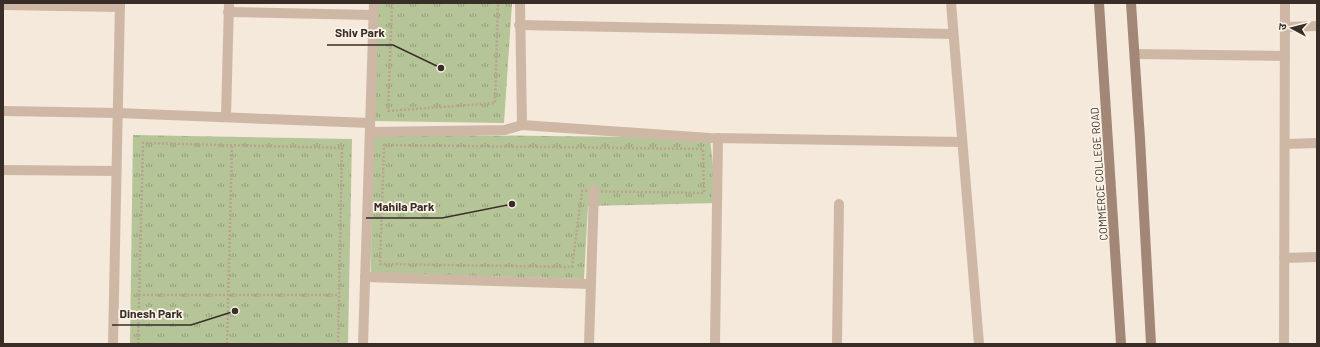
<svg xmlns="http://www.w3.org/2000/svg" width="1320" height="347" font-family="Barlow,'Noto Sans Devanagari',sans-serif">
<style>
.park{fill:url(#park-tufts)}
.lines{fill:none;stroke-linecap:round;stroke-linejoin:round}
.path{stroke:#baa28f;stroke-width:2.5;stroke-dasharray:2 2;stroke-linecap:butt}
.street{stroke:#ceb8a5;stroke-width:10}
.secondary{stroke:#a28776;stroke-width:10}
.labels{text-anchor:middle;stroke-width:3.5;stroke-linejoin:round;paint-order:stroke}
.street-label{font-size:11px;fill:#392d27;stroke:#fbf3e7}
.leader{fill:none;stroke:#392d27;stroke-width:1.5}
.callout-dot{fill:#392d27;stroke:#fbf3e7;stroke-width:1.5}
.callout-label{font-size:12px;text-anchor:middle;font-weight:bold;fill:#392d27;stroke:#fbf3e7;stroke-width:3.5;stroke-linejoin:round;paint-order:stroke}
</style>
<defs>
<pattern id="park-tufts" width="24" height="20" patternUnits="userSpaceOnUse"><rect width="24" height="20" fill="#b5c598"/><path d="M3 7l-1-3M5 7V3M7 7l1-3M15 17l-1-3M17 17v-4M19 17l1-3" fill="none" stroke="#94a07c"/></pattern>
</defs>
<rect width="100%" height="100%" fill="#f4e9da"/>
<!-- park -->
<g class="park">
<polygon points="377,3 512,3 504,123 373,121"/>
<polygon points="372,134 710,138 717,203 588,206 584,279 371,273"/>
<polygon points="133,135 352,139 348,344 130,344"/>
</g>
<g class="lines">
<!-- path -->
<g class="path">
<polyline points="392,3 388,111 495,103 498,3"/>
<polygon points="384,145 703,149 704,193 582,191 572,267 380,264"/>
<polyline points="139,295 339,295"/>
<polyline points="138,344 143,143 342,148 338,344"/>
<polyline points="227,344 232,145"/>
</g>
<!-- street -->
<g class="street">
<polyline points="520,3 522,125"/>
<polyline points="951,3 979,344"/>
<polyline points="3,5 120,7"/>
<polyline points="228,12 373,15"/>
<polyline points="519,25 953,34"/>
<polyline points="1285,27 1317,26"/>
<polyline points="1135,54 1285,56"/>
<polyline points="3,111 118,113 370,123"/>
<polyline points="226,116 229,3"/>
<polyline points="370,132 505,130 522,125 710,138 962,142"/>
<polyline points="1285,144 1317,143"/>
<polyline points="3,170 116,171"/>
<polyline points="1284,258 1317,257"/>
<polyline points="365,277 591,284"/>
<polyline points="113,344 120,3"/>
<polyline points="363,344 374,3"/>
<polyline points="589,344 594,190"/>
<polyline points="715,344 718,138"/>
<polyline points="837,344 839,204"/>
<polyline points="1284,344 1285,3"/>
</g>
<!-- secondary -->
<g class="secondary">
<polyline points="1099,3 1121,344"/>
<polyline points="1131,3 1140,139 1151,344"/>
</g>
</g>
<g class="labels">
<!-- street labels -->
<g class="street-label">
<text transform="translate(1099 174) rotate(-94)" y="4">COMMERCE COLLEGE ROAD</text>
</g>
</g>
<!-- callouts -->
<path class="leader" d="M441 68L393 45H327M512 204L442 218H366M235 311L191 325H112"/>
<g class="callout-dot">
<circle cx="441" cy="68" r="4"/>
<circle cx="512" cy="204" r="4"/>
<circle cx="235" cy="311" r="4"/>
</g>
<g class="callout-label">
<text x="360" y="37">Shiv Park</text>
<text x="404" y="211">Mahila Park</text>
<text x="151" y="318">Dinesh Park</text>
</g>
<!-- border -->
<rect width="1320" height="347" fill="none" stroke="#392d27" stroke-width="8"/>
<!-- north arrow -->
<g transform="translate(1292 28) rotate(277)" stroke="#fbf3e7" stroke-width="3" paint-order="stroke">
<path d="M0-3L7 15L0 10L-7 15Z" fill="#392d27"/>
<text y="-6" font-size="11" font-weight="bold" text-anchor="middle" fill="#392d27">उ</text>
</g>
</svg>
